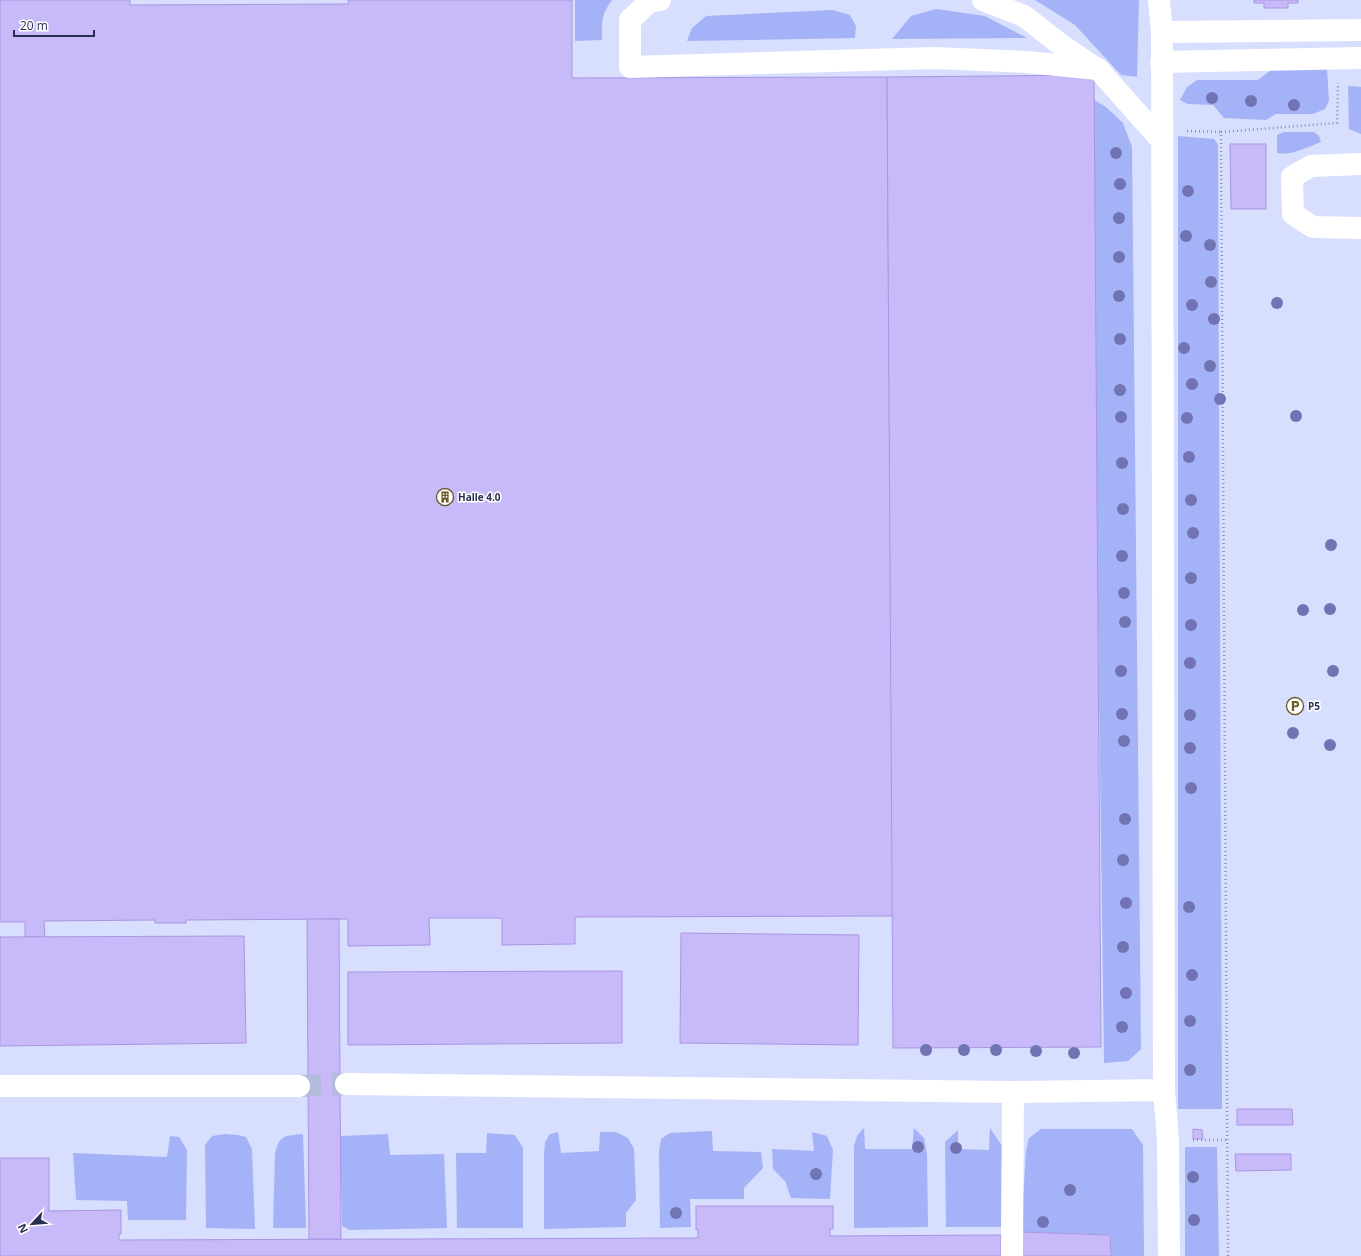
<svg xmlns="http://www.w3.org/2000/svg" width="1361" height="1256" font-family="'Open Sans',sans-serif">
<style>
.green{fill:#a4b2f8}
.building{fill:#c8b9f9;stroke:#a996e2}
.lines{fill:none;stroke-linecap:round;stroke-linejoin:round}
.minor-tunnel{stroke:#b4bbdb;stroke-width:22;stroke-dasharray:22 11;stroke-linecap:butt}
.path{stroke:#8d94b4;stroke-width:2.5;stroke-dasharray:1 3;stroke-linecap:butt}
.minor{stroke:#fff;stroke-width:22}
.tree{fill:#7173b2}
.labels{text-anchor:middle;stroke-width:3;stroke-linejoin:round;paint-order:stroke}
.poi-label{font-size:10px;font-weight:bold;fill:#2a304f;stroke:#fff;text-anchor:start}
</style>
<rect width="100%" height="100%" fill="#d7defe"/>
<!-- green -->
<g class="green">
<path d="M575,0h37c-11,15 -10,21 -10,40l-27,1z"/>
<polygon points="1035,0 1139,0 1137,77 1121,75 1075,25"/>
<polygon points="936,9 985,16 1027,38 892,39 911,16"/>
<polygon points="833,10 850,15 856,26 855,38 687,41 692,28 706,16"/>
<polygon points="1327,69 1329,100 1325,109 1313,114 1276,114 1266,120 1224,118 1213,105 1188,104 1180,100 1187,87 1197,80 1258,80 1271,70"/>
<polygon points="1348,86 1361,87 1361,134 1349,129"/>
<polygon points="1091,98 1106,107 1123,123 1132,147 1141,1049 1128,1061 1104,1063"/>
<path d="M1284,132h30l5,4 2,6c-14,5 -29,14 -44,11v-18z"/>
<polygon points="1178,136 1214,139 1218,145 1222,1109 1178,1109"/>
<polygon points="864,1128 865,1149 912,1149 914,1128 924,1138 927,1154 928,1227 854,1228 854,1146 857,1136"/>
<polygon points="990,1128 1002,1146 1001,1227 946,1227 945,1142 958,1130 958,1149 989,1150"/>
<polygon points="1041,1129 1132,1129 1143,1145 1144,1256 1111,1256 1110,1235 1021,1232 1026,1151 1029,1138"/>
<polygon points="712,1131 713,1151 761,1152 763,1168 744,1188 744,1199 690,1199 691,1227 660,1228 659,1152 661,1139 670,1133"/>
<polygon points="558,1132 561,1153 599,1151 600,1132 616,1132 628,1138 634,1149 636,1200 626,1213 626,1227 544,1229 544,1155 545,1142 550,1134"/>
<polygon points="812,1132 827,1136 833,1150 830,1199 791,1198 785,1181 773,1169 772,1149 814,1151"/>
<polygon points="487,1133 515,1135 523,1148 523,1228 457,1228 456,1153 486,1153"/>
<polygon points="225,1134 238,1135 246,1137 252,1149 255,1229 206,1228 205,1145 212,1136"/>
<path d="M303,1134l3,94h-33l2,-74c4,-20 11,-18 28,-20z"/>
<polygon points="388,1134 390,1155 444,1154 447,1228 350,1230 342,1226 340,1136"/>
<polygon points="170,1136 179,1137 187,1150 186,1220 128,1220 127,1201 76,1200 73,1153 167,1157"/>
<polygon points="1185,1147 1217,1147 1219,1256 1185,1256"/>
</g>
<!-- building -->
<g class="building">
<polygon points="0,0 130,0 130,5 349,4 348,0 572,0 572,78 887,77 893,916 575,917 575,944 502,945 502,918 429,918 430,945 348,946 348,919 186,920 186,923 155,923 155,920 44,921 45,937 25,937 25,922 0,922"/>
<polygon points="1254,0 1298,0 1298,3 1288,3 1288,8 1264,8 1264,3 1254,3"/>
<polygon points="1094,75 1101,1047 893,1048 887,77"/>
<polygon points="1230,144 1266,144 1266,209 1231,209"/>
<polygon points="307,919 339,919 341,1239 309,1239"/>
<polygon points="681,933 859,935 858,1045 680,1043"/>
<polygon points="244,936 246,1043 0,1046 0,937"/>
<polygon points="622,971 622,1043 348,1045 348,972"/>
<polygon points="1237,1109 1292,1109 1293,1125 1237,1125"/>
<polygon points="1193,1129 1202,1130 1203,1139 1193,1139"/>
<polygon points="1235,1154 1291,1154 1291,1170 1236,1171"/>
<polygon points="0,1158 49,1158 49,1211 121,1210 121,1234 119,1234 119,1240 698,1238 698,1230 696,1230 696,1206 833,1206 833,1229 830,1229 830,1236 1001,1235 1001,1256 0,1256"/>
<polygon points="1021,1232 1110,1235 1111,1256 1021,1256"/>
</g>
<g class="lines">
<!-- minor-tunnel -->
<polyline class="minor-tunnel" points="299,1086 346,1084"/>
<!-- path -->
<g class="path">
<polyline points="1187,131 1221,132"/>
<polyline points="1193,1140 1226,1140"/>
<polyline points="1228,1256 1221,132 1337,123 1338,83"/>
</g>
<!-- minor -->
<g class="minor">
<polyline points="660,0 649,2 630,20 630,67 935,58 1027,62 1098,69 1162,141"/>
<polyline points="983,0 1024,16 1060,44 1094,67"/>
<polyline points="1159,0 1162,32 1164,1090 1168,1141 1169,1256"/>
<polyline points="1162,32 1361,30"/>
<polyline points="1161,62 1361,58"/>
<polyline points="1361,164 1311,166 1292,177 1293,214 1313,227 1361,228"/>
<polyline points="346,1084 1013,1092 1164,1090"/>
<polyline points="0,1086 299,1086"/>
<polyline points="1012,1256 1013,1092"/>
</g>
</g>
<!-- trees -->
<g class="tree">
<circle cx="1212" cy="98" r="6"/>
<circle cx="1251" cy="101" r="6"/>
<circle cx="1294" cy="105" r="6"/>
<circle cx="1116" cy="153" r="6"/>
<circle cx="1120" cy="184" r="6"/>
<circle cx="1188" cy="191" r="6"/>
<circle cx="1119" cy="218" r="6"/>
<circle cx="1186" cy="236" r="6"/>
<circle cx="1210" cy="245" r="6"/>
<circle cx="1119" cy="257" r="6"/>
<circle cx="1211" cy="282" r="6"/>
<circle cx="1119" cy="296" r="6"/>
<circle cx="1277" cy="303" r="6"/>
<circle cx="1192" cy="305" r="6"/>
<circle cx="1214" cy="319" r="6"/>
<circle cx="1120" cy="339" r="6"/>
<circle cx="1184" cy="348" r="6"/>
<circle cx="1210" cy="366" r="6"/>
<circle cx="1192" cy="384" r="6"/>
<circle cx="1120" cy="390" r="6"/>
<circle cx="1220" cy="399" r="6"/>
<circle cx="1296" cy="416" r="6"/>
<circle cx="1121" cy="417" r="6"/>
<circle cx="1187" cy="418" r="6"/>
<circle cx="1189" cy="457" r="6"/>
<circle cx="1122" cy="463" r="6"/>
<circle cx="1191" cy="500" r="6"/>
<circle cx="1123" cy="509" r="6"/>
<circle cx="1193" cy="533" r="6"/>
<circle cx="1331" cy="545" r="6"/>
<circle cx="1122" cy="556" r="6"/>
<circle cx="1191" cy="578" r="6"/>
<circle cx="1124" cy="593" r="6"/>
<circle cx="1330" cy="609" r="6"/>
<circle cx="1303" cy="610" r="6"/>
<circle cx="1125" cy="622" r="6"/>
<circle cx="1191" cy="625" r="6"/>
<circle cx="1190" cy="663" r="6"/>
<circle cx="1121" cy="671" r="6"/>
<circle cx="1333" cy="671" r="6"/>
<circle cx="1122" cy="714" r="6"/>
<circle cx="1190" cy="715" r="6"/>
<circle cx="1293" cy="733" r="6"/>
<circle cx="1124" cy="741" r="6"/>
<circle cx="1330" cy="745" r="6"/>
<circle cx="1190" cy="748" r="6"/>
<circle cx="1191" cy="788" r="6"/>
<circle cx="1125" cy="819" r="6"/>
<circle cx="1123" cy="860" r="6"/>
<circle cx="1126" cy="903" r="6"/>
<circle cx="1189" cy="907" r="6"/>
<circle cx="1123" cy="947" r="6"/>
<circle cx="1192" cy="975" r="6"/>
<circle cx="1126" cy="993" r="6"/>
<circle cx="1190" cy="1021" r="6"/>
<circle cx="1122" cy="1027" r="6"/>
<circle cx="926" cy="1050" r="6"/>
<circle cx="964" cy="1050" r="6"/>
<circle cx="996" cy="1050" r="6"/>
<circle cx="1036" cy="1051" r="6"/>
<circle cx="1074" cy="1053" r="6"/>
<circle cx="1190" cy="1070" r="6"/>
<circle cx="918" cy="1147" r="6"/>
<circle cx="956" cy="1148" r="6"/>
<circle cx="816" cy="1174" r="6"/>
<circle cx="1193" cy="1177" r="6"/>
<circle cx="1070" cy="1190" r="6"/>
<circle cx="676" cy="1213" r="6"/>
<circle cx="1194" cy="1220" r="6"/>
<circle cx="1043" cy="1222" r="6"/>
</g>
<!-- icons -->
<defs>
<g id="building-ring" transform="scale(0.9)"><circle r="9.5" fill="#fff" stroke="#695b28" stroke-width="1.5"/><path d="M-4-6H4V6H1V3H-1V6H-4ZM-2.5-4.3h1.7v1.8h-1.7ZM.8-4.3h1.7v1.8H.8ZM-2.5-1h1.7V.8h-1.7ZM.8-1h1.7V.8H.8Z" fill="#695b28"/></g>
<g id="parking-ring" transform="scale(0.9)"><circle r="9.5" fill="#fff" stroke="#695b28" stroke-width="1.5"/><path d="M-3.5-5.5H1a3.5 3.5 0 0 1 0 7H-1V5.5H-3.5ZM-1-3.4V-.6H.8a1.4 1.4 0 0 0 0-2.8Z" fill="#695b28"/></g>
</defs>
<g fill-rule="evenodd">
<use href="#building-ring" x="445" y="497"/>
<use href="#parking-ring" x="1295" y="706"/>
</g>
<g class="labels">
<!-- poi labels -->
<g class="poi-label">
<text x="458" y="501">Halle 4.0</text>
<text x="1308" y="710">P5</text>
</g>
</g>
<!-- north arrow -->
<g transform="translate(32 1224) rotate(244)" stroke="#ffffff" stroke-width="3" paint-order="stroke">
<path d="M0-3L7 15L0 10L-7 15Z" fill="#2a304f"/>
<text y="-6" font-size="11" font-weight="bold" text-anchor="middle" fill="#2a304f">N</text>
</g>
<!-- scale -->
<path d="M14 30v6h80v-6" fill="none" stroke="#2a304f" stroke-width="2"/>
<text x="20" y="30" font-size="12" fill="#2a304f" stroke="#ffffff" stroke-width="3" paint-order="stroke">20 m</text>
</svg>
